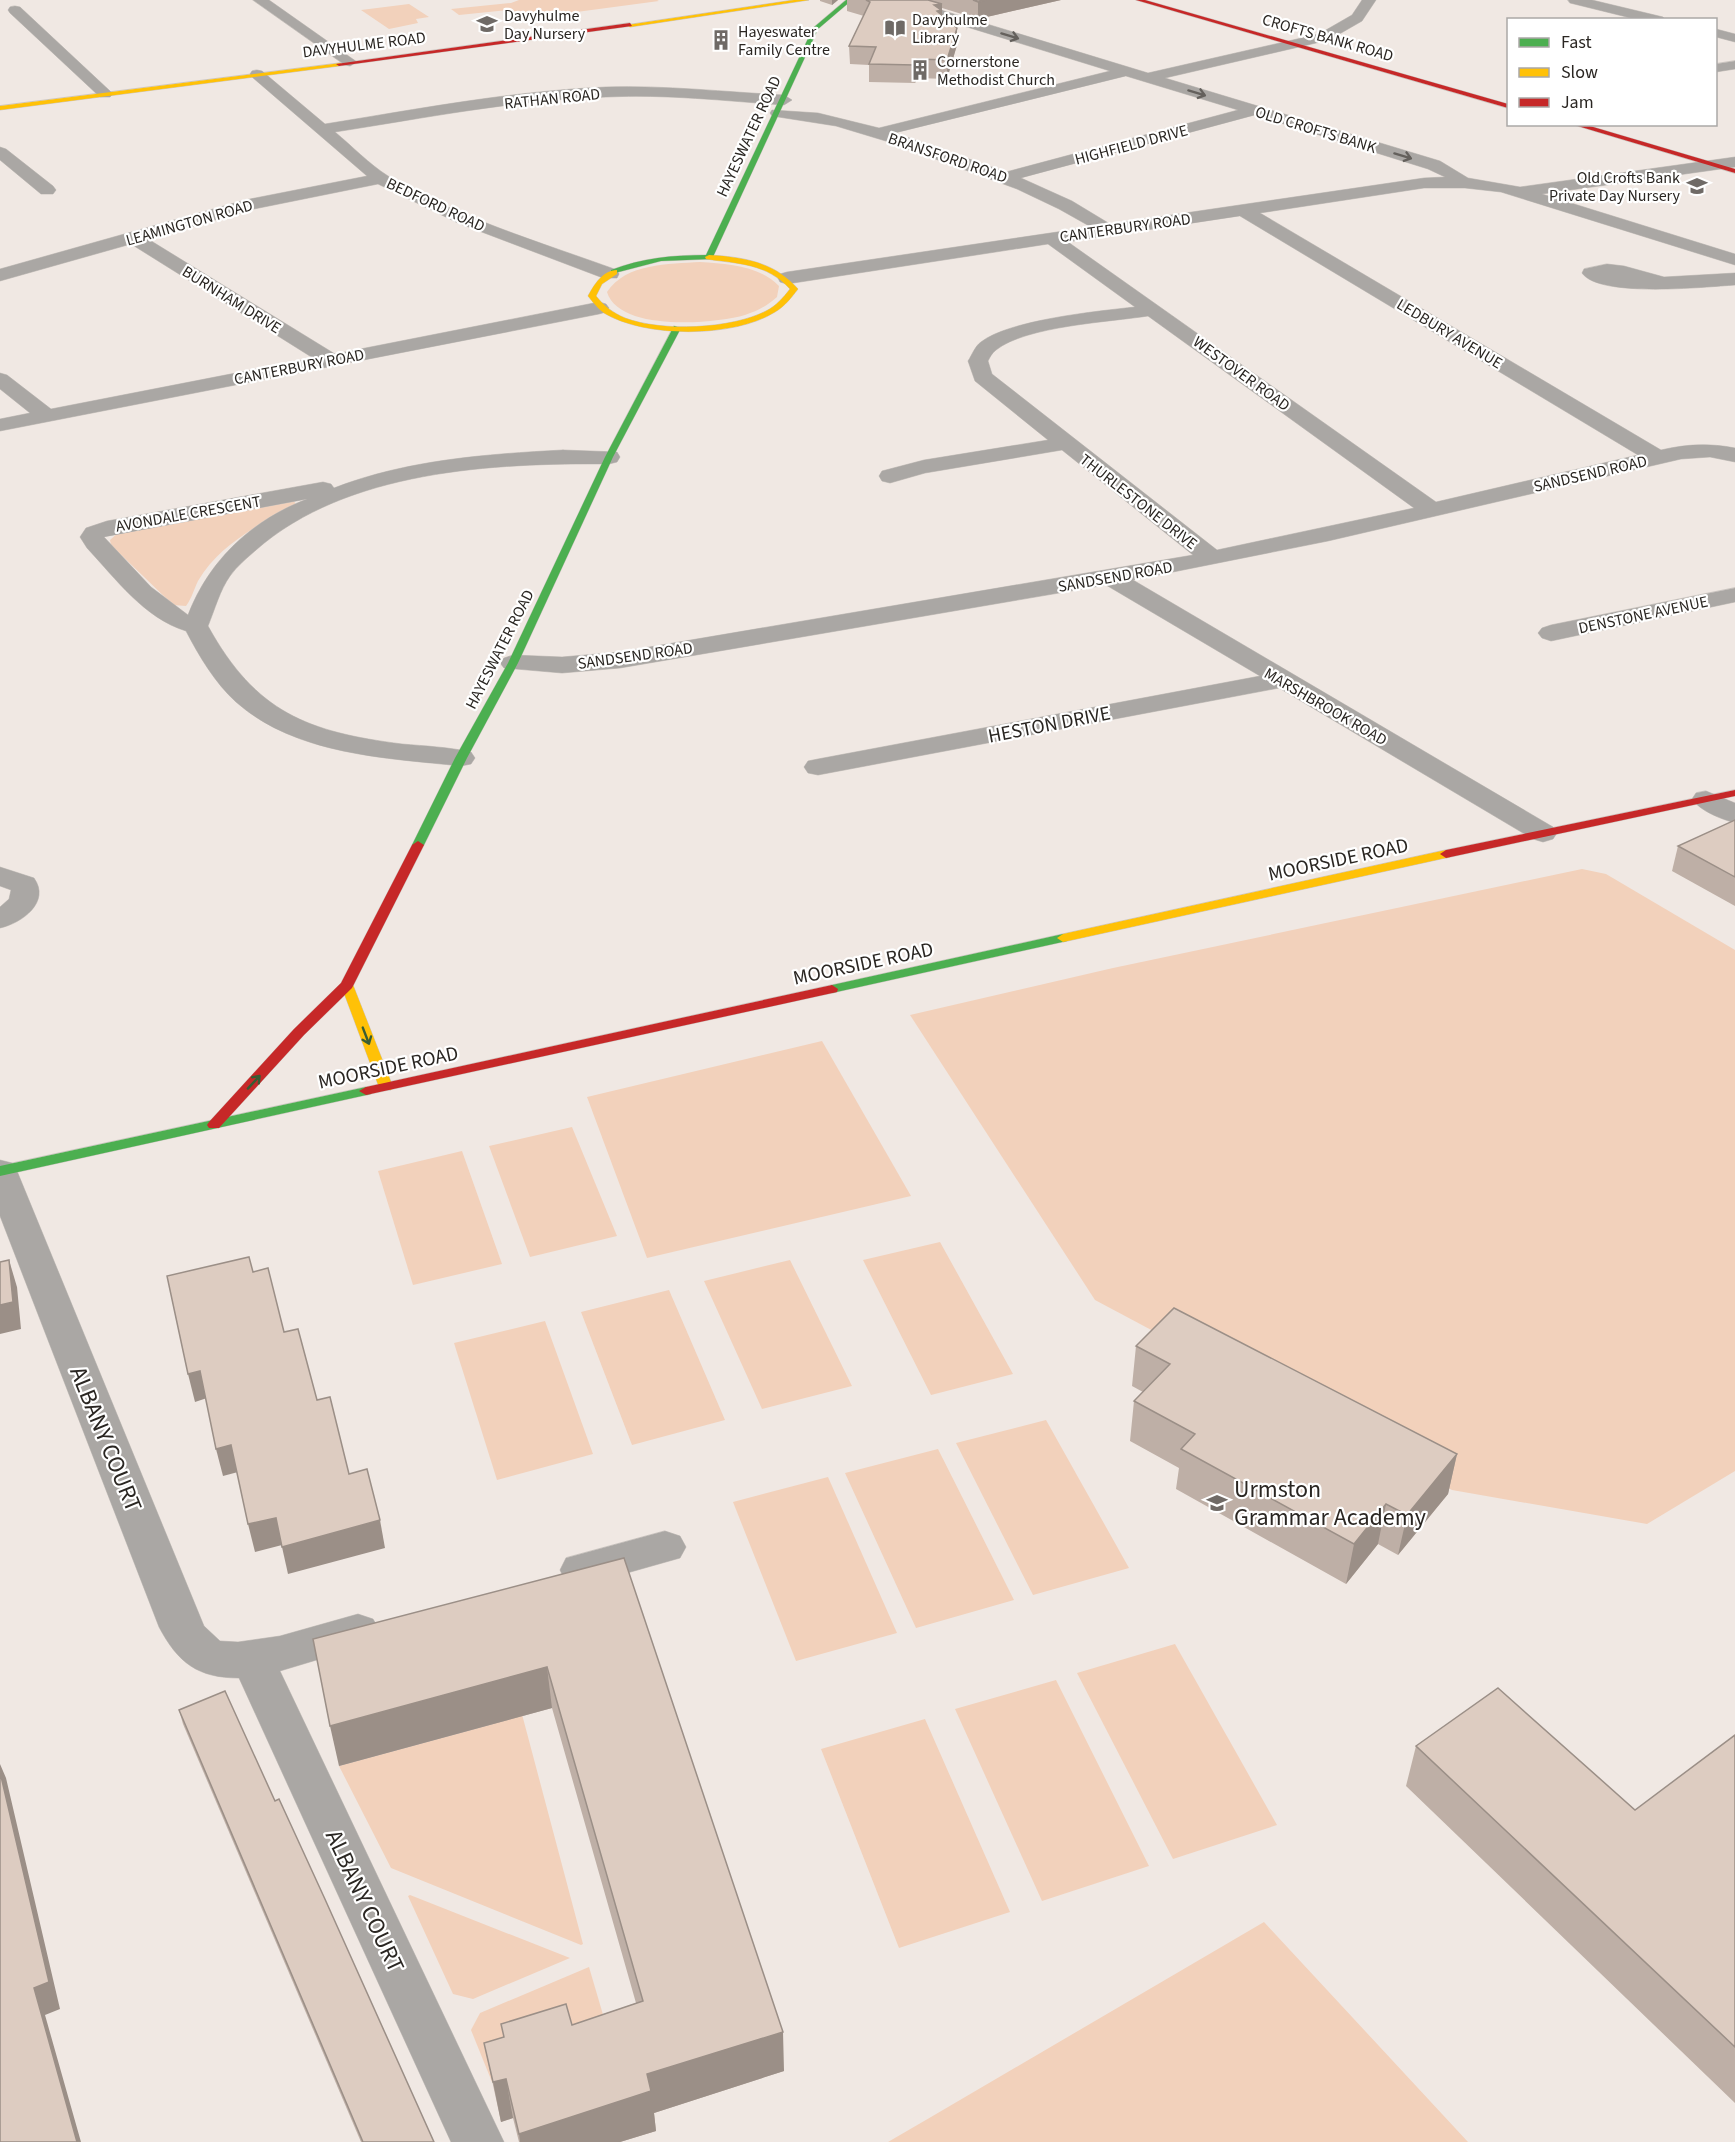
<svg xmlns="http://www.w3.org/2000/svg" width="1735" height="2142" font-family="'Source Sans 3',sans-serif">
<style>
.green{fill:#f2d1bb}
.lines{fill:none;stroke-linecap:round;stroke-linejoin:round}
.street-casing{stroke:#ccc6c1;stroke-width:1}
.fast-casing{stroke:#ccc6c1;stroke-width:1}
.slow-casing{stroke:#ccc6c1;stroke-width:1}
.jam-casing{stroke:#ccc6c1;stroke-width:1}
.street{fill:#aaa7a4;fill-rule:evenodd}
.fast{fill:#4caf50;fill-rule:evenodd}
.slow{fill:#ffc107;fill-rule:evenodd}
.jam{fill:#c62828;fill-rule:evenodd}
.wall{fill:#beafa6}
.shaded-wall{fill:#9b8f87}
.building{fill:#ddccc1;stroke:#9b8f87;stroke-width:1.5}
.oneway{stroke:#64605c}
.oneway2{stroke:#385d34}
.labels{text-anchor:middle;stroke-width:4.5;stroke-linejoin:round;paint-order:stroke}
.far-poi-label{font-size:16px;fill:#2a2622;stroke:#fff;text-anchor:start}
.far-street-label{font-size:16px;fill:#2a2622;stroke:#fff}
.street-label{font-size:20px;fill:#2a2622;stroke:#fff}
.near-street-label{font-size:24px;fill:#2a2622;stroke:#fff}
.near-poi-label{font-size:24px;fill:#2a2622;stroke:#fff;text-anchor:start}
</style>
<rect width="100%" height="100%" fill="#f0e8e3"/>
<!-- green -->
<g class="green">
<polygon points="519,0 657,0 659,1 524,19 508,10 459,15 451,9 511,3"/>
<polygon points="409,4 429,17 416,19 418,23 389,29 361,10"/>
<path d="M700,262c28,2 58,3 79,24l-2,11c-9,8 -19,14 -32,18 -31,9 -126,17 -138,-23 19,-29 62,-28 93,-30z"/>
<path d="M294,501l2,4 -3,2c-35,18 -74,38 -95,74 -4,8 -6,17 -12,25l-13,-1 -62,-60 -1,-5 9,-8z"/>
<polygon points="1582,869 1606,874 1735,950 1735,1471 1647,1524 1452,1490 1095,1300 910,1015 1113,968"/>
<polygon points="822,1041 911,1196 647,1258 587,1097"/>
<polygon points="572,1127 617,1236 530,1257 489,1146"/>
<polygon points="462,1151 502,1264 413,1285 378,1171"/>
<polygon points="940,1242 1013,1374 931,1395 863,1260"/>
<polygon points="790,1260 852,1386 762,1409 704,1281"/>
<polygon points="669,1290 725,1420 632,1445 581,1312"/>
<polygon points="545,1321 593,1454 497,1480 454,1343"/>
<polygon points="1046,1420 1129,1568 1033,1595 956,1443"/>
<polygon points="938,1449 1014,1600 916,1628 845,1473"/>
<polygon points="828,1477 897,1633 796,1661 733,1502"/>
<polygon points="1175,1644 1277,1825 1173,1859 1077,1673"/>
<polygon points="1056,1680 1149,1866 1042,1901 955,1709"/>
<polygon points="519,1703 583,1944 581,1945 391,1868 339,1766 493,1724"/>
<polygon points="925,1719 1010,1912 899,1948 821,1749"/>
<polygon points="410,1895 570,1958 473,1999 453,1994 408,1896"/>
<polygon points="1264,1922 1468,2142 888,2142 931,2117"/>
<polygon points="589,1967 614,2052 492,2082 471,2030 480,2013"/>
</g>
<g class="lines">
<!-- street casing -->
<g class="street-casing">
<g id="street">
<polygon points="253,0 269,0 357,62 350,66 345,65"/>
<path d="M887,0h21l240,73 171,-39 33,-19 10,-15h14l-14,21 -33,19 -164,38 275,83 28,17 52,9 215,-30v10l-193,27 193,60v11l-234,-73 -36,-4h-41l-164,25 401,237c26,-6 48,-7 74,-2v14l-25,-5 -29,2 -353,82 -195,39 420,247 4,6 -4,6 -10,3 -10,-3 -254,-151 -461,87 -10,-2 -4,-6 4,-6 10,-2 442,-83 -154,-91 -486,83 -58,5 -58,-5 -4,-5 4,-5 9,-3 49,2 58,-5 573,-97 -131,-105 -137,23 -35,10 -8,-2 -3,-5 3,-5 42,-11 124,-20 -73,-59 -7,-20c4,-6 7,-15 13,-19 28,-22 117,-31 154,-35l-87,-63 -261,40 -7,-2 -2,-4 2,-4 7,-2 304,-45 -32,-18 -42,-20 -128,-47 -53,-16 -64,-10 -2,-3 2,-3 46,3 61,15 231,-57 -221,-68zM1126,76l112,34 -232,62 -111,-39zM1255,115l173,54 17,8 -21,1 -314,46 -38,-23 -51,-23zM1240,216l398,239 -202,47 -368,-260zM1148,316l266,192 -197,42 -225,-176 -4,-13c2,-4 4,-8 8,-11 30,-24 114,-28 152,-34z"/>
<polygon points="1568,0 1592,0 1663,17 1665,20 1639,20 1570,3"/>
<polygon points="15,6 20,7 110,91 113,94 110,97 100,97 10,13 8,10 10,7"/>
<polygon points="1716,29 1735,34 1735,42 1716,37"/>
<polygon points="1735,61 1735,69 1716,72 1716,64"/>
<path d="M257,70l5,1 63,53c93,-15 187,-33 281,-37 59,-2 119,5 178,8l8,5 -8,5c-59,-4 -118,-11 -178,-8 -91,3 -181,21 -271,35 17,14 34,32 53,44 70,42 152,66 229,94l2,4 -2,4h-14l-145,-55 -80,-39 -124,25 -106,30 187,115 264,-52 7,2 3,4 -3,4 -7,2 -599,117v-12l30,-6 -30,-24v-16l7,2 44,34 262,-51 -182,-114 -131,37v-12l245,-69 122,-24 -115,-99 -2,-3 2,-3z"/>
<polygon points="0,147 6,149 53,186 56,190 53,194 41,194 0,160"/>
<path d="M1607,264l17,2 40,11 71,-4v12c-30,2 -136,13 -153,-12l2,-4z"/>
<path d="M563,450l54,2 3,5 -3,5 -8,2c-115,-1 -262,6 -353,86 -9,8 -19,16 -26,26 -10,14 -15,33 -22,50 48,87 100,106 194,118 23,2 46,3 69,8l4,6 -4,6 -10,2c-75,-8 -165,-11 -225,-64 -21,-19 -37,-46 -50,-71 -42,-13 -70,-52 -99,-83l-7,-11 6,-9 21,-7 216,-39 8,2 3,4c72,-28 152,-34 229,-38zM307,499c-55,21 -98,61 -119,116l-37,-28 -47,-50z"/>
<polygon points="1735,588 1735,602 1551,641 1542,638 1538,633 1542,628 1551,625"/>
<path d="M1706,791l29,12v20c-14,-4 -35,-12 -43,-24l4,-6z"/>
<path d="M0,867l34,11c17,24 -12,45 -34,50v-21l9,-8 2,-9 -11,-4z"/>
<path d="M0,1160l12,3 5,8 187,455 16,15 18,1 42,-6 78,-22 15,5 7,12 -7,12 -93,28 224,471h-53l-212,-464c-41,0 -61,-15 -80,-51l-159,-411z"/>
<polygon points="665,1531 680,1536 686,1547 680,1558 581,1586 566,1582 560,1570 566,1558"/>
</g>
</g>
<!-- fast casing -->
<g class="fast-casing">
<g id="fast">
<path d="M846,0h6l-34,29 -106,230 -51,2 -50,13v-4c31,-12 62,-15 95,-15l107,-227z"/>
<polygon points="674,326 681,328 613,457 518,663 467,758 424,845 418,849 414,848 412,845 455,758 508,663 605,457"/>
<polygon points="1063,934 1067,935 1069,938 1067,941 832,993 826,989 832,985"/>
<polygon points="366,1087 373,1091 371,1094 0,1176 0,1166"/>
</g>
</g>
<!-- slow casing -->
<g class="slow-casing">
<g id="slow">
<polygon points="794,0 809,0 630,27 627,25"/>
<polygon points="341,63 339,66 0,110 0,106"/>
<path d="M709,255c34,2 66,7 89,34 -7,9 -13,17 -23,23 -41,26 -130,26 -171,1 -6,-4 -11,-11 -16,-17 6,-11 15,-26 29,-26v4l-15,10 -6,12c8,10 17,17 29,22 37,14 106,11 141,-7 10,-5 17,-13 24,-22 -24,-26 -51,-25 -84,-30l-1,-2z"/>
<polygon points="1446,850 1450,851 1452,854 1450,857 1063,942 1057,938 1063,934"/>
<polygon points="347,981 353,985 393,1087 391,1090 381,1090 379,1087 341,985"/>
</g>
</g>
<!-- jam casing -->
<g class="jam-casing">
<g id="jam">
<polygon points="1136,0 1145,0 1508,104 1508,108"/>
<polygon points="630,23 632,26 339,66 336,64"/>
<polygon points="1571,124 1583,124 1735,169 1735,173"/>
<polygon points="1735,790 1735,796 1446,858 1440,854 1446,850"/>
<polygon points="418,841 424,845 352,988 304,1035 219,1128 209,1128 207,1125 209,1122 294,1029 341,983 412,845"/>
<polygon points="832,985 838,989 837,992 366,1095 359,1091 366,1087"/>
</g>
</g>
<!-- street -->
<use href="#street" class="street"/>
<!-- fast -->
<use href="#fast" class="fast"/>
<!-- slow -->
<use href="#slow" class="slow"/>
<!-- jam -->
<use href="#jam" class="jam"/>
</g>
<!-- wall -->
<g class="wall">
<polygon points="820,0 838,0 832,5 820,1"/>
<polygon points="847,0 1061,0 978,19 942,8 942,16 957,28 957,45 947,79 917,78 915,83 869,82 869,65 850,64 849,46 864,16 847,11"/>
<polygon points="1735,820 1735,906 1672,871 1678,846"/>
<polygon points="1136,1346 1457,1454 1448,1494 1398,1555 1378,1544 1346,1584 1176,1489 1179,1468 1130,1441 1134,1401 1143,1392 1132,1386"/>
<polygon points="624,1558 784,2071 654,2113 656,2131 620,2142 519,2142 513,2118 501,2122 484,2043 504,2037 501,2024 572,2025 636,2003 552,1708 339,1766"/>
<polygon points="179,1710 275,1801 434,2142 361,2142 183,1724"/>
<polygon points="1735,1735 1735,2103 1406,1786 1416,1746 1635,1810"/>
</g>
<!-- shaded-wall -->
<g class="shaded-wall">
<polygon points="832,0 838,0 832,5"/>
<polygon points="986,0 1061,0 978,19 978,2"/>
<polygon points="942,4 942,22 934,5"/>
<polygon points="957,28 957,45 947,79 947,60"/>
<polygon points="917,59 917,78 915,83 915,65"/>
<polygon points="9,1260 17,1287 21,1329 0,1334 0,1305"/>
<polygon points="200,1371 207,1398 195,1402 188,1374"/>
<polygon points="231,1445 238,1472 223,1476 216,1449"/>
<polygon points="1457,1454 1448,1494 1398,1555 1407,1515"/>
<polygon points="1386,1504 1378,1544 1346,1584 1354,1544"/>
<polygon points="276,1518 282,1545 255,1552 248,1524"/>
<polygon points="380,1520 385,1548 288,1574 282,1547"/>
<polygon points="547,1667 552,1708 339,1766 330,1726"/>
<polygon points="0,1764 6,1778 60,2009 45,2015 81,2142 77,2142 34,1988 0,1772"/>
<polygon points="783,2032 784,2071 654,2113 656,2131 620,2142 520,2142 519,2134 647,2074"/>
<polygon points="506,2079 513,2118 501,2122 493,2082"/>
</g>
<!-- building -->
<g class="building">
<polygon points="866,0 928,0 942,4 934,5 941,10 937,11 957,28 947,60 917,59 915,65 869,64 876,47 849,46 870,2"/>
<polygon points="973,0 986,0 978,2"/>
<polygon points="1735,820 1735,877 1678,846"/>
<polygon points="249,1257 253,1272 268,1268 284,1332 298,1329 317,1400 330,1397 349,1474 367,1469 380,1520 282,1547 276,1518 248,1524 231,1445 216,1449 200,1371 188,1374 167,1276"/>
<polygon points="9,1260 13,1302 0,1305 0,1262"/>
<polygon points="1174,1308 1457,1454 1407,1515 1386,1504 1354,1544 1181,1449 1195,1434 1134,1401 1170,1364 1136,1346"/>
<polygon points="624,1558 783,2032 647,2074 651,2091 519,2134 506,2079 493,2082 484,2043 504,2037 501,2024 566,2004 572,2025 643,2001 547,1667 330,1726 313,1639"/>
<polygon points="1498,1688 1635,1810 1735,1735 1735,2047 1416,1746"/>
<polygon points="225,1691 275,1801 279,1799 324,1897 434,2142 363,2142 179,1710"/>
<polygon points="0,1772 49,1982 34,1988 77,2142 0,2142"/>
</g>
<!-- one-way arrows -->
<defs><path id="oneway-shaft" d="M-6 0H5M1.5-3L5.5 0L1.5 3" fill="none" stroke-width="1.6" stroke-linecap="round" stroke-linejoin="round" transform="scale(1.5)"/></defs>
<g class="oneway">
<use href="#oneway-shaft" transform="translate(1010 36) rotate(17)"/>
<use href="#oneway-shaft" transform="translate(1197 93) rotate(17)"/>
<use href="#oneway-shaft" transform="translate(1403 156) rotate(17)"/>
</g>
<g class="oneway2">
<use href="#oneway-shaft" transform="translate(366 1036) rotate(69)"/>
<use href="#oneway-shaft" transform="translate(254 1082) rotate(-47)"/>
</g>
<!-- icons -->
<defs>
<g id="school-bare" transform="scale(1.62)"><path d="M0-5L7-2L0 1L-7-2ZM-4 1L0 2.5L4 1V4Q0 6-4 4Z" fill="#6f6a66" stroke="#fff" stroke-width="2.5" paint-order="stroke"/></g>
<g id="library-bare" transform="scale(1.62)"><path d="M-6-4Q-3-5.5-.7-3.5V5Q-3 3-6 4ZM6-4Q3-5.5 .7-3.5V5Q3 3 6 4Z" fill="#6f6a66" stroke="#fff" stroke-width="2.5" paint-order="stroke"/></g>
<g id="building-bare" transform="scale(1.62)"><path d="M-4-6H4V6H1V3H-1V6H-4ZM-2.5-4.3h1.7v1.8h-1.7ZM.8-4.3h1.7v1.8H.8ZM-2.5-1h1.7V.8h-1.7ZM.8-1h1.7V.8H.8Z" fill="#6f6a66" stroke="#fff" stroke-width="2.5" paint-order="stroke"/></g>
</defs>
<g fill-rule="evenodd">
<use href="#school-bare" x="487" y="24"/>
<use href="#library-bare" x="895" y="28"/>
<use href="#building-bare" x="721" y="40"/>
<use href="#building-bare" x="920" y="70"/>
<use href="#school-bare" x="1697" y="186"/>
<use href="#school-bare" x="1217" y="1503"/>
</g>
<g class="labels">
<!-- far-poi labels -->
<g class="far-poi-label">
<text x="504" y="21">Davyhulme<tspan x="504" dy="18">Day Nursery</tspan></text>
<text x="912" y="25">Davyhulme<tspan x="912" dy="18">Library</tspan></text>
<text x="738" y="37">Hayeswater<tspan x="738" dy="18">Family Centre</tspan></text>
<text x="937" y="67">Cornerstone<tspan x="937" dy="18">Methodist Church</tspan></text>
<text x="1680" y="183" text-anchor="end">Old Crofts Bank<tspan x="1680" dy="18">Private Day Nursery</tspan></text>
</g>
<!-- far-street labels -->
<g class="far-street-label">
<text transform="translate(1328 37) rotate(16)" y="6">CROFTS BANK ROAD</text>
<text transform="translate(364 44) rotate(-7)" y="6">DAVYHULME ROAD</text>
<text transform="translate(552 98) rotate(-6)" y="6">RATHAN ROAD</text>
<text transform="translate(1316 129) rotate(17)" y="6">OLD CROFTS BANK</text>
<text transform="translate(748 136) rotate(-65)" y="6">HAYESWATER ROAD</text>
<text transform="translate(1131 144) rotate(-15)" y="6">HIGHFIELD DRIVE</text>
<text transform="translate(948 157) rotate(19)" y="6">BRANSFORD ROAD</text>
<text transform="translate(436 204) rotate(25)" y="6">BEDFORD ROAD</text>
<text transform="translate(189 222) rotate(-16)" y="6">LEAMINGTON ROAD</text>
<text transform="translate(1125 227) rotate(-8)" y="6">CANTERBURY ROAD</text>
<text transform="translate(232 299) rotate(32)" y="6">BURNHAM DRIVE</text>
<text transform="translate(1450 333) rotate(31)" y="6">LEDBURY AVENUE</text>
<text transform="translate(299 366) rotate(-11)" y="6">CANTERBURY ROAD</text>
<text transform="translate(1242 373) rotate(36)" y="6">WESTOVER ROAD</text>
<text transform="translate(1590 473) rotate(-13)" y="6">SANDSEND ROAD</text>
<text transform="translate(1139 501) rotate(38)" y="6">THURLESTONE DRIVE</text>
<text transform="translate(188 513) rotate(-10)" y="6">AVONDALE CRESCENT</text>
<text transform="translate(1115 576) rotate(-10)" y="6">SANDSEND ROAD</text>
<text transform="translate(1643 614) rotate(-12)" y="6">DENSTONE AVENUE</text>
<text transform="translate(499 649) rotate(-63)" y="6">HAYESWATER ROAD</text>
<text transform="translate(635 655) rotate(-8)" y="6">SANDSEND ROAD</text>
<text transform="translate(1326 706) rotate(30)" y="6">MARSHBROOK ROAD</text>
</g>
<!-- street labels -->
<g class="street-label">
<text transform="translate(1049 724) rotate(-11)" y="7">HESTON DRIVE</text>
<text transform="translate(1338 859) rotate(-12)" y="7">MOORSIDE ROAD</text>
<text transform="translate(863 963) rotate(-12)" y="7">MOORSIDE ROAD</text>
<text transform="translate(388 1067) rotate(-12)" y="7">MOORSIDE ROAD</text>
</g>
<!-- near-street labels -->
<g class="near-street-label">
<text transform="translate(106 1439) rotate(68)" y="8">ALBANY COURT</text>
<text transform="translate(365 1901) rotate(65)" y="8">ALBANY COURT</text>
</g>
<!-- near-poi labels -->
<g class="near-poi-label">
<text x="1234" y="1497">Urmston<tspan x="1234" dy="28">Grammar Academy</tspan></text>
</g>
</g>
<!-- legend -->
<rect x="1507" y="18" width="210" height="108" fill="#ffffff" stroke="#aaa8a7" stroke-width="1.5"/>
<rect x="1519" y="38" width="30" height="9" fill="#4caf50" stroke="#aaa8a7" stroke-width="1.5"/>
<text x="1561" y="48" font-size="18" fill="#2a2622">Fast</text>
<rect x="1519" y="68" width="30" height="9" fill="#ffc107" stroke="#aaa8a7" stroke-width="1.5"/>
<text x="1561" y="78" font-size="18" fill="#2a2622">Slow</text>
<rect x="1519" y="98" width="30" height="9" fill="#c62828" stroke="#aaa8a7" stroke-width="1.5"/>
<text x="1561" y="108" font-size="18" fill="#2a2622">Jam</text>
</svg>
